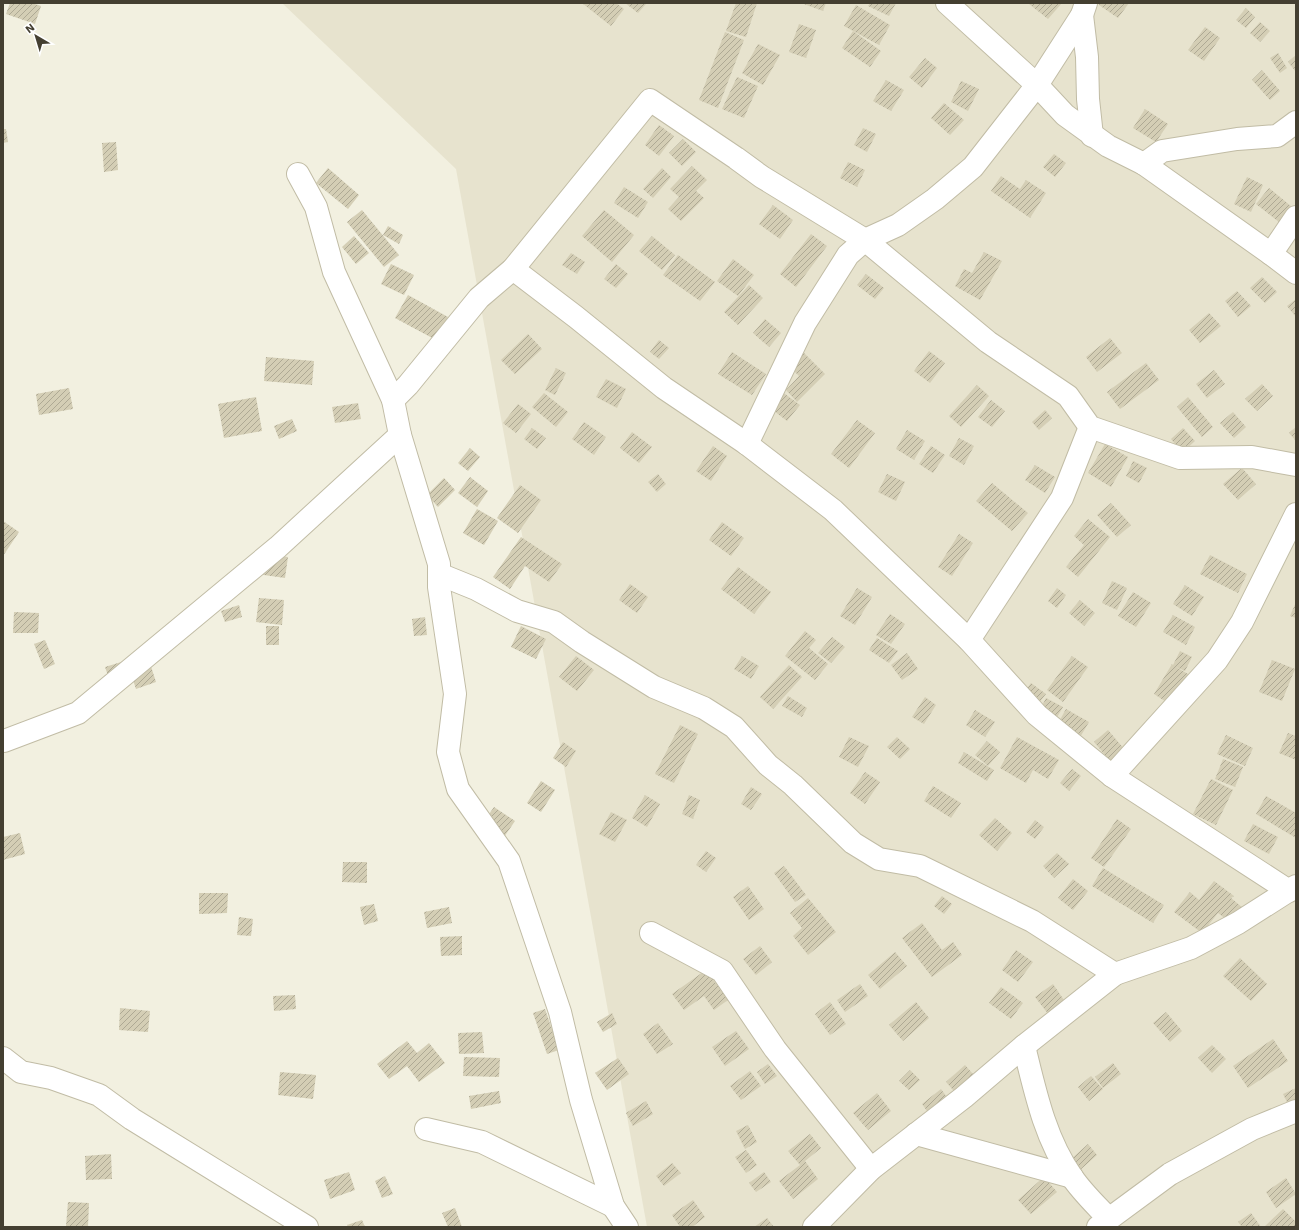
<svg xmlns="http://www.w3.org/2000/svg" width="1299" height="1230" font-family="'Work Sans',sans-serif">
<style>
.residential{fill:#e7e3ce}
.building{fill:url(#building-hatch)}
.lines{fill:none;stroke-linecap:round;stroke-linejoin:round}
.minor-casing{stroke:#c1bca5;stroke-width:24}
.minor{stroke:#fff;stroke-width:22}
</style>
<defs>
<pattern id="building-hatch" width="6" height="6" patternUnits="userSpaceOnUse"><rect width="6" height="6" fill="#d4ceb5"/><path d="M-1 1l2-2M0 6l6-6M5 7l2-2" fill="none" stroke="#aea994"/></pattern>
</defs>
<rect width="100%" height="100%" fill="#f2f0e0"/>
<!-- residential -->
<polygon class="residential" points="282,3 1296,3 1296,1227 647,1227 456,169"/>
<!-- building -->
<g class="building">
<polygon points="10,3 32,3 41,6 35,24 6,14"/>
<polygon points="582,3 616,3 624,9 611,26"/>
<polygon points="625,3 645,3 646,4 638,13"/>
<polygon points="736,3 757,3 746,37 726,31"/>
<polygon points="801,3 826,3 823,11"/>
<polygon points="870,3 896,3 889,16 868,6"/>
<polygon points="1030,3 1062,3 1048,19 1029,4"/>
<polygon points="1100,3 1129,3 1118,18 1099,5"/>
<polygon points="856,5 890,25 879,45 844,26"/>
<polygon points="1246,8 1255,17 1246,28 1236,20"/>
<polygon points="1260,22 1270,31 1260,42 1250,33"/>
<polygon points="799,24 816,30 806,58 789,52"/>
<polygon points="1205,27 1220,38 1204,61 1188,50"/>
<polygon points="853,31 881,51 870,67 842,48"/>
<polygon points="725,32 744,40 718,108 699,100"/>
<polygon points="758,44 780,55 763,85 742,73"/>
<polygon points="1278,53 1287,68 1280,73 1270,58"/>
<polygon points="1296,55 1296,72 1288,62"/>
<polygon points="925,58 937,68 922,88 909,77"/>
<polygon points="1262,70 1280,91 1270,100 1252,80"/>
<polygon points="737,77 758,86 744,118 722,109"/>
<polygon points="886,80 904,90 891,111 873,101"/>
<polygon points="961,81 979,89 968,111 951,102"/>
<polygon points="944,103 964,120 950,135 931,118"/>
<polygon points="1145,109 1168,124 1156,142 1133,128"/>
<polygon points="659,125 674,136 659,156 645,145"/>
<polygon points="863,128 876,134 867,152 854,145"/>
<polygon points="3,129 6,129 8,142 3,143"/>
<polygon points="683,139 696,152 682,166 669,153"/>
<polygon points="116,142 118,170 104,172 102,143"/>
<polygon points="1054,154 1066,163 1055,177 1043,167"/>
<polygon points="848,162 865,170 857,187 840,178"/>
<polygon points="692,166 707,180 696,191 704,198 681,221 668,209 679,197 670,189"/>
<polygon points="328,168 359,195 348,209 316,183"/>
<polygon points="662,168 671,177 653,198 643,189"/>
<polygon points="1001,176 1020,189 1026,180 1046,193 1030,218 991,191"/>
<polygon points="1247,177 1263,185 1251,212 1234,204"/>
<polygon points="624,187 648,202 638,218 614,203"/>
<polygon points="1269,188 1292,207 1279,222 1256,204"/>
<polygon points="773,205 793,220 780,239 759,224"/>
<polygon points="362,210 399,255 384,267 347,222"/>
<polygon points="604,210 634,235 612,262 582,236"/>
<polygon points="388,226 403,235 399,244 383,235"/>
<polygon points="811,234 827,246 796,287 780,274"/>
<polygon points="354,236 369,253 356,264 342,247"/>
<polygon points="652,236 675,255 662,270 639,251"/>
<polygon points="984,252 1002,261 980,300 955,286 964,269 972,273"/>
<polygon points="571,253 585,262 577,274 562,265"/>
<polygon points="678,255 715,282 700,301 663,275"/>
<polygon points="733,259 754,275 738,296 717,281"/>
<polygon points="391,264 414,275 404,295 381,284"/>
<polygon points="616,264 628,274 616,288 604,279"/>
<polygon points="866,274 884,288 875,299 857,285"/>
<polygon points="1262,277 1277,292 1265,303 1250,288"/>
<polygon points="749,285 763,298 738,325 724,312"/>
<polygon points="1237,291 1251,306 1238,317 1225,301"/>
<polygon points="408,295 448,317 436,340 395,318"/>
<polygon points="1296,299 1296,317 1287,306"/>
<polygon points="1209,313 1221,326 1200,343 1189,330"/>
<polygon points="765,319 781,333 769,347 753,333"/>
<polygon points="528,334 542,349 515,374 501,360"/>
<polygon points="1110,338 1122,353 1097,372 1086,357"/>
<polygon points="659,340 669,348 659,359 650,352"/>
<polygon points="795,344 825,374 797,402 786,390 799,376 781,358"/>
<polygon points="929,351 945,363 930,383 914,371"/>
<polygon points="732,352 766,374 752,395 718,374"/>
<polygon points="266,357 314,361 312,385 264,381"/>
<polygon points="1146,363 1159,380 1120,409 1107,392"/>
<polygon points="556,368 566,373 555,395 545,390"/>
<polygon points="1214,370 1225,384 1207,398 1196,384"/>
<polygon points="606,379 626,389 617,408 596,397"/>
<polygon points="1262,384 1273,396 1257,411 1245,399"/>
<polygon points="977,385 989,396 961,427 949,416"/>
<polygon points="69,388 73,409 39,415 36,394"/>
<polygon points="777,388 800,405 787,421 765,404"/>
<polygon points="544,393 568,412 556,427 532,407"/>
<polygon points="256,397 262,431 224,438 218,404"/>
<polygon points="1188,397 1213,427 1202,437 1177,407"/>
<polygon points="991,400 1005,411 992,427 978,417"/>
<polygon points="358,403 361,419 335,423 332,407"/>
<polygon points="518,404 531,414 516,433 503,423"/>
<polygon points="1045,410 1052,418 1039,430 1032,422"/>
<polygon points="1233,412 1246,427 1234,438 1220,423"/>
<polygon points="292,419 297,431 279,439 274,426"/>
<polygon points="857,420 875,433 849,468 831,454"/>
<polygon points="584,422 606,437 594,455 572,439"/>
<polygon points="1296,427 1296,441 1289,433"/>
<polygon points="532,428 546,438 537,449 524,439"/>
<polygon points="1183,428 1195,441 1182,453 1171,439"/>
<polygon points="907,430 925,441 914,460 896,449"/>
<polygon points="632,432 652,447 639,463 620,448"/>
<polygon points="959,438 974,446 964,465 949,456"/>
<polygon points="1105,444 1128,457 1111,487 1088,473"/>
<polygon points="713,446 727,456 711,481 696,471"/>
<polygon points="931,446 945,455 933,473 919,464"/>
<polygon points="470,448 480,457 468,471 458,463"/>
<polygon points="1133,461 1147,468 1139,483 1126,476"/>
<polygon points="1035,465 1055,477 1045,493 1025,480"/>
<polygon points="1242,468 1256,484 1238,500 1223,484"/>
<polygon points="658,474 666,484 657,492 648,482"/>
<polygon points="887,474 905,482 896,501 878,492"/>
<polygon points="470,477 488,491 477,507 458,493"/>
<polygon points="444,478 455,490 438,507 427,495"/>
<polygon points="992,483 1028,513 1012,531 976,501"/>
<polygon points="520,485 541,500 518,533 497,518"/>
<polygon points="1111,503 1131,525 1117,537 1097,515"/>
<polygon points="477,509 498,521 484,545 463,533"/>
<polygon points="1088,519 1110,537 1078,577 1066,567 1084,545 1074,536"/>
<polygon points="3,521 19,532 3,556"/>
<polygon points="722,522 744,538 731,556 709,540"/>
<polygon points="959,534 973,543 952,576 938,567"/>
<polygon points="521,537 562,564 549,582 525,566 510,589 493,577"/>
<polygon points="260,553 288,557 285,578 257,574"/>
<polygon points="1210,555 1247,574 1238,593 1200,574"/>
<polygon points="738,567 771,592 754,614 721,589"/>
<polygon points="1112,581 1127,588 1117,610 1102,603"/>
<polygon points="630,584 648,597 637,613 619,600"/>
<polygon points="1185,585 1204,597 1192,616 1173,604"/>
<polygon points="857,588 872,597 855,625 840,616"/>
<polygon points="1057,588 1066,595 1057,608 1048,601"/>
<polygon points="1133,592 1151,603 1136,627 1118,616"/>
<polygon points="259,598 284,600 282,625 256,622"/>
<polygon points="1080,600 1095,613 1084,626 1069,613"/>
<polygon points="1296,602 1296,618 1290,616"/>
<polygon points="239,605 242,617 225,622 221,611"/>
<polygon points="14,612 39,613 38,633 13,633"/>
<polygon points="890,614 905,624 891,644 876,635"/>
<polygon points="1173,615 1195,627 1186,645 1163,632"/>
<polygon points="425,617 427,635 414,636 412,619"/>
<rect x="266" y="626" width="13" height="19"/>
<polygon points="521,626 546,639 536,659 511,647"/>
<polygon points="805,631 816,640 809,648 828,664 815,680 785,656"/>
<polygon points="832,637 845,647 831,663 818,653"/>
<polygon points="877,638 898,651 889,663 869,650"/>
<polygon points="45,640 55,664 44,669 34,644"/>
<polygon points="1180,651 1192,657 1185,671 1176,667 1193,677 1174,707 1154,694 1172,664 1173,665"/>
<polygon points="907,653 918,669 902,680 891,665"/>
<polygon points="147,654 156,682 136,689 132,677 111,684 105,667"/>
<polygon points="576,656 594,670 577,691 559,677"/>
<polygon points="742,656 759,666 751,679 734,669"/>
<polygon points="1072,656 1088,667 1063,702 1047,690"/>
<polygon points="1272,660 1295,669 1282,701 1259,692"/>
<polygon points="789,665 802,677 773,709 760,697"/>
<polygon points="1031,683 1046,694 1033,710 1019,699"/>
<polygon points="788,696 807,708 802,717 782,706"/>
<polygon points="925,697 936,705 924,724 912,717"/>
<polygon points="1046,698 1063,707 1053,724 1037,716"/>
<polygon points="1066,709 1089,722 1079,739 1056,727"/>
<polygon points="975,710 995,722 985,737 966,725"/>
<polygon points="680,725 698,734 674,783 655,774"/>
<polygon points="1108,730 1125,750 1111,762 1094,742"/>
<polygon points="1288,733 1296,736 1296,760 1279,753"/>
<polygon points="1226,735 1253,748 1245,766 1217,754"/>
<polygon points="849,737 869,746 858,767 839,757"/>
<polygon points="897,737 910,749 900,759 887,747"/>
<polygon points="1017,737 1059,760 1048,779 1033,770 1026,783 1000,768"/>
<polygon points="987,741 1000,752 988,766 975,755"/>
<polygon points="563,742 576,751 566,767 553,758"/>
<polygon points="964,752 994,770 987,781 958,763"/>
<polygon points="1223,759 1243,767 1235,787 1215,779"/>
<polygon points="1072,769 1081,776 1069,791 1060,783"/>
<polygon points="865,772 880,782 865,804 850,793"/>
<polygon points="1211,779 1233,790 1216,825 1193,814"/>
<polygon points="541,781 555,790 541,812 527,803"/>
<polygon points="933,786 961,803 951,818 924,801"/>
<polygon points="751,787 762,794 751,810 741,804"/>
<polygon points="645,795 660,804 647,827 632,818"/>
<polygon points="689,795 700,800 693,819 682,814"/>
<polygon points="1266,796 1296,813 1296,838 1256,814"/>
<polygon points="494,807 515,821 502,840 481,826"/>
<polygon points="611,812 627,820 615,842 599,834"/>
<polygon points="995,818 1012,833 997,851 979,835"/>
<polygon points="1117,819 1131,829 1104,867 1091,858"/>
<polygon points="1035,820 1044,827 1035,839 1026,832"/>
<polygon points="1253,824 1278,837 1269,854 1244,841"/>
<polygon points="20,833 25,854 3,860 3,837"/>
<polygon points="706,851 716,858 706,872 696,865"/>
<polygon points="1057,853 1069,864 1054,878 1043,866"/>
<polygon points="343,862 367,862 367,883 342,882"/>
<polygon points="784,866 806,895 795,902 774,873"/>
<polygon points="1103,868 1164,905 1153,923 1092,886"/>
<polygon points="1073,879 1088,891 1073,910 1058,898"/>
<polygon points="1214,881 1234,896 1231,898 1243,908 1231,923 1218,913 1202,933 1174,912 1190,892 1199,900"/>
<polygon points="748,886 764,909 749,920 733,897"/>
<polygon points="199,893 228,893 227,913 199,914"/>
<polygon points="942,896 952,904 944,914 934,906"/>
<polygon points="808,898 836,932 808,955 793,936 802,928 790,913"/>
<polygon points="374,904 378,921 364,925 360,907"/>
<polygon points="449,907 452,923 427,928 424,912"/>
<polygon points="239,917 253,919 251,936 237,935"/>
<polygon points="922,923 942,950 953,942 962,955 932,977 902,938"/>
<polygon points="462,936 462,955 441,956 440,937"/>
<polygon points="760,946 772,962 756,975 743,959"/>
<polygon points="1016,950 1033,962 1018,982 1002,970"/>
<polygon points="895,952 907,966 880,989 868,975"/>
<polygon points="1240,958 1267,984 1251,1001 1223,976"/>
<polygon points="706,970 728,1000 714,1010 704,996 684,1010 672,994"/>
<polygon points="860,984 868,996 845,1012 837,1000"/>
<polygon points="1053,984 1066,1003 1049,1015 1035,997"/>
<polygon points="1001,987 1023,1003 1011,1019 989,1003"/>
<polygon points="295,995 296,1009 274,1011 273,996"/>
<polygon points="830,1002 846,1024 830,1035 815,1014"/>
<polygon points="916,1002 929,1018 903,1041 889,1025"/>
<polygon points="120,1008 150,1011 148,1032 119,1030"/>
<polygon points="545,1009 559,1050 547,1054 533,1013"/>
<polygon points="1166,1012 1182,1031 1170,1042 1153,1023"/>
<polygon points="612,1013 617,1024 603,1032 597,1022"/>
<polygon points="658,1023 673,1044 657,1054 643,1034"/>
<polygon points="736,1031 749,1049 725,1066 712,1047"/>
<polygon points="482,1032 484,1053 459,1054 458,1033"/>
<polygon points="1273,1039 1288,1061 1248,1088 1233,1066"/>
<polygon points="407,1041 417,1053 429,1043 445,1063 419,1082 407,1066 389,1079 377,1064"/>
<polygon points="1212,1045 1226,1059 1212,1073 1198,1058"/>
<polygon points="464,1057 500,1058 499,1077 463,1076"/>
<polygon points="618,1058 629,1074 607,1090 595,1073"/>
<polygon points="1113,1063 1121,1074 1103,1088 1095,1077"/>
<polygon points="768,1064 777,1076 765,1084 757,1072"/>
<polygon points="965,1065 980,1082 960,1098 946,1082"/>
<polygon points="910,1070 920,1080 909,1090 899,1081"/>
<polygon points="750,1071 761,1086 741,1100 730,1086"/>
<polygon points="280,1072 316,1075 313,1099 278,1095"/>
<polygon points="1091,1076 1103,1089 1089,1101 1078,1087"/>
<polygon points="1296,1088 1296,1108 1291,1110 1283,1094"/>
<polygon points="941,1089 952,1104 932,1118 922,1104"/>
<polygon points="499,1091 501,1103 471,1109 469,1096"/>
<polygon points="877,1093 891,1111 868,1130 853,1113"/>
<polygon points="646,1101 653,1114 633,1126 626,1113"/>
<polygon points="748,1125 757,1142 745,1149 736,1131"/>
<polygon points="810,1134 821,1148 805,1161 818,1179 793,1199 779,1181 800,1165 788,1151"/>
<polygon points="1088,1144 1097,1155 1079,1171 1070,1160"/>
<polygon points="746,1150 757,1165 746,1173 735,1157"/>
<polygon points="111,1154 112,1179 86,1180 85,1156"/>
<polygon points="672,1163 681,1173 664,1186 656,1176"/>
<polygon points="349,1172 355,1190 330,1199 324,1180"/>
<polygon points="764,1172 771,1182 756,1192 749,1183"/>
<polygon points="385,1176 393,1194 382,1198 375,1181"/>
<polygon points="1044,1177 1057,1192 1031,1214 1018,1200"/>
<polygon points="1286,1178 1296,1194 1276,1208 1266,1192"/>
<polygon points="693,1200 705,1217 692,1227 680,1227 672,1215"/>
<polygon points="68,1202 89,1203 88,1227 66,1226"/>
<polygon points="455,1208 462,1227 448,1227 442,1213"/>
<polygon points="1283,1209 1296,1222 1296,1227 1264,1227"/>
<polygon points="1251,1213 1261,1227 1242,1227 1238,1222"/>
<polygon points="767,1218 774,1227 754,1227"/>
<polygon points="362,1220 365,1227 348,1227 347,1225"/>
</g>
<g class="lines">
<!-- minor casing -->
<g class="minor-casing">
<g id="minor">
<polyline points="947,3 1037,85 1065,115 1108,146 1144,164 1271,254 1296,273"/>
<polyline points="1082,15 1087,57 1088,99 1092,136"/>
<polyline points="1144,164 1162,151 1237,139 1277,136 1296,122"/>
<polyline points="298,174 316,207 334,272 393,400 400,435 439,564 439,587 455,694 448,752 458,789 509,861 560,1012 581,1100 613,1206 627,1227"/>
<polyline points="1271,254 1296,217"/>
<polyline points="513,269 576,317 664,388 747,444 833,510 969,640 1037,715 1112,776 1289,891"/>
<polyline points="393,400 408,385 479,298 513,269 650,100 736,158 762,177 865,240 988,342 1068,396 1090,427 1180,458 1252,457 1296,465"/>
<polyline points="747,444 805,323 848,255 865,240 898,225 935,199 973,167 1037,85 1082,15 1086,3"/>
<polyline points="439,574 476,589 517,611 554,622 582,642 654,687 704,708 734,727 768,765 793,785 853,843 879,859 920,866 1032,921 1115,974"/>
<polyline points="969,640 1062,498 1090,427"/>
<polyline points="4,741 78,713 278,547 400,435"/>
<polyline points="1112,776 1217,660 1242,622 1296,514"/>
<polyline points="651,933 722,971 775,1049 871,1169"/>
<path d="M1024,1046c11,45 21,93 48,131 10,15 24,28 36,41"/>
<polyline points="3,1058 21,1072 51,1078 99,1095 132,1119 307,1227"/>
<polyline points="426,1129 482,1142 613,1206"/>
<polyline points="916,1134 1072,1177"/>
<polyline points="814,1227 871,1169 964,1097 1024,1046 1115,974 1191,948 1238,923 1296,886"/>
<polyline points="1098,1227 1170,1174 1252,1129 1296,1111"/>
</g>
</g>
<!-- minor -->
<use href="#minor" class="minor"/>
</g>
<!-- border -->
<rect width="1299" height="1230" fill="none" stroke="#443f31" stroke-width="8"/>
<!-- north arrow -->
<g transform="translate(36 36) rotate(322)" stroke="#ffffff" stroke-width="3" paint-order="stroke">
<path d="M0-3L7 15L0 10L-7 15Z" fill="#443f31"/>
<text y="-6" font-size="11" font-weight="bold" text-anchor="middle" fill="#443f31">N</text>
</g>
</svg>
